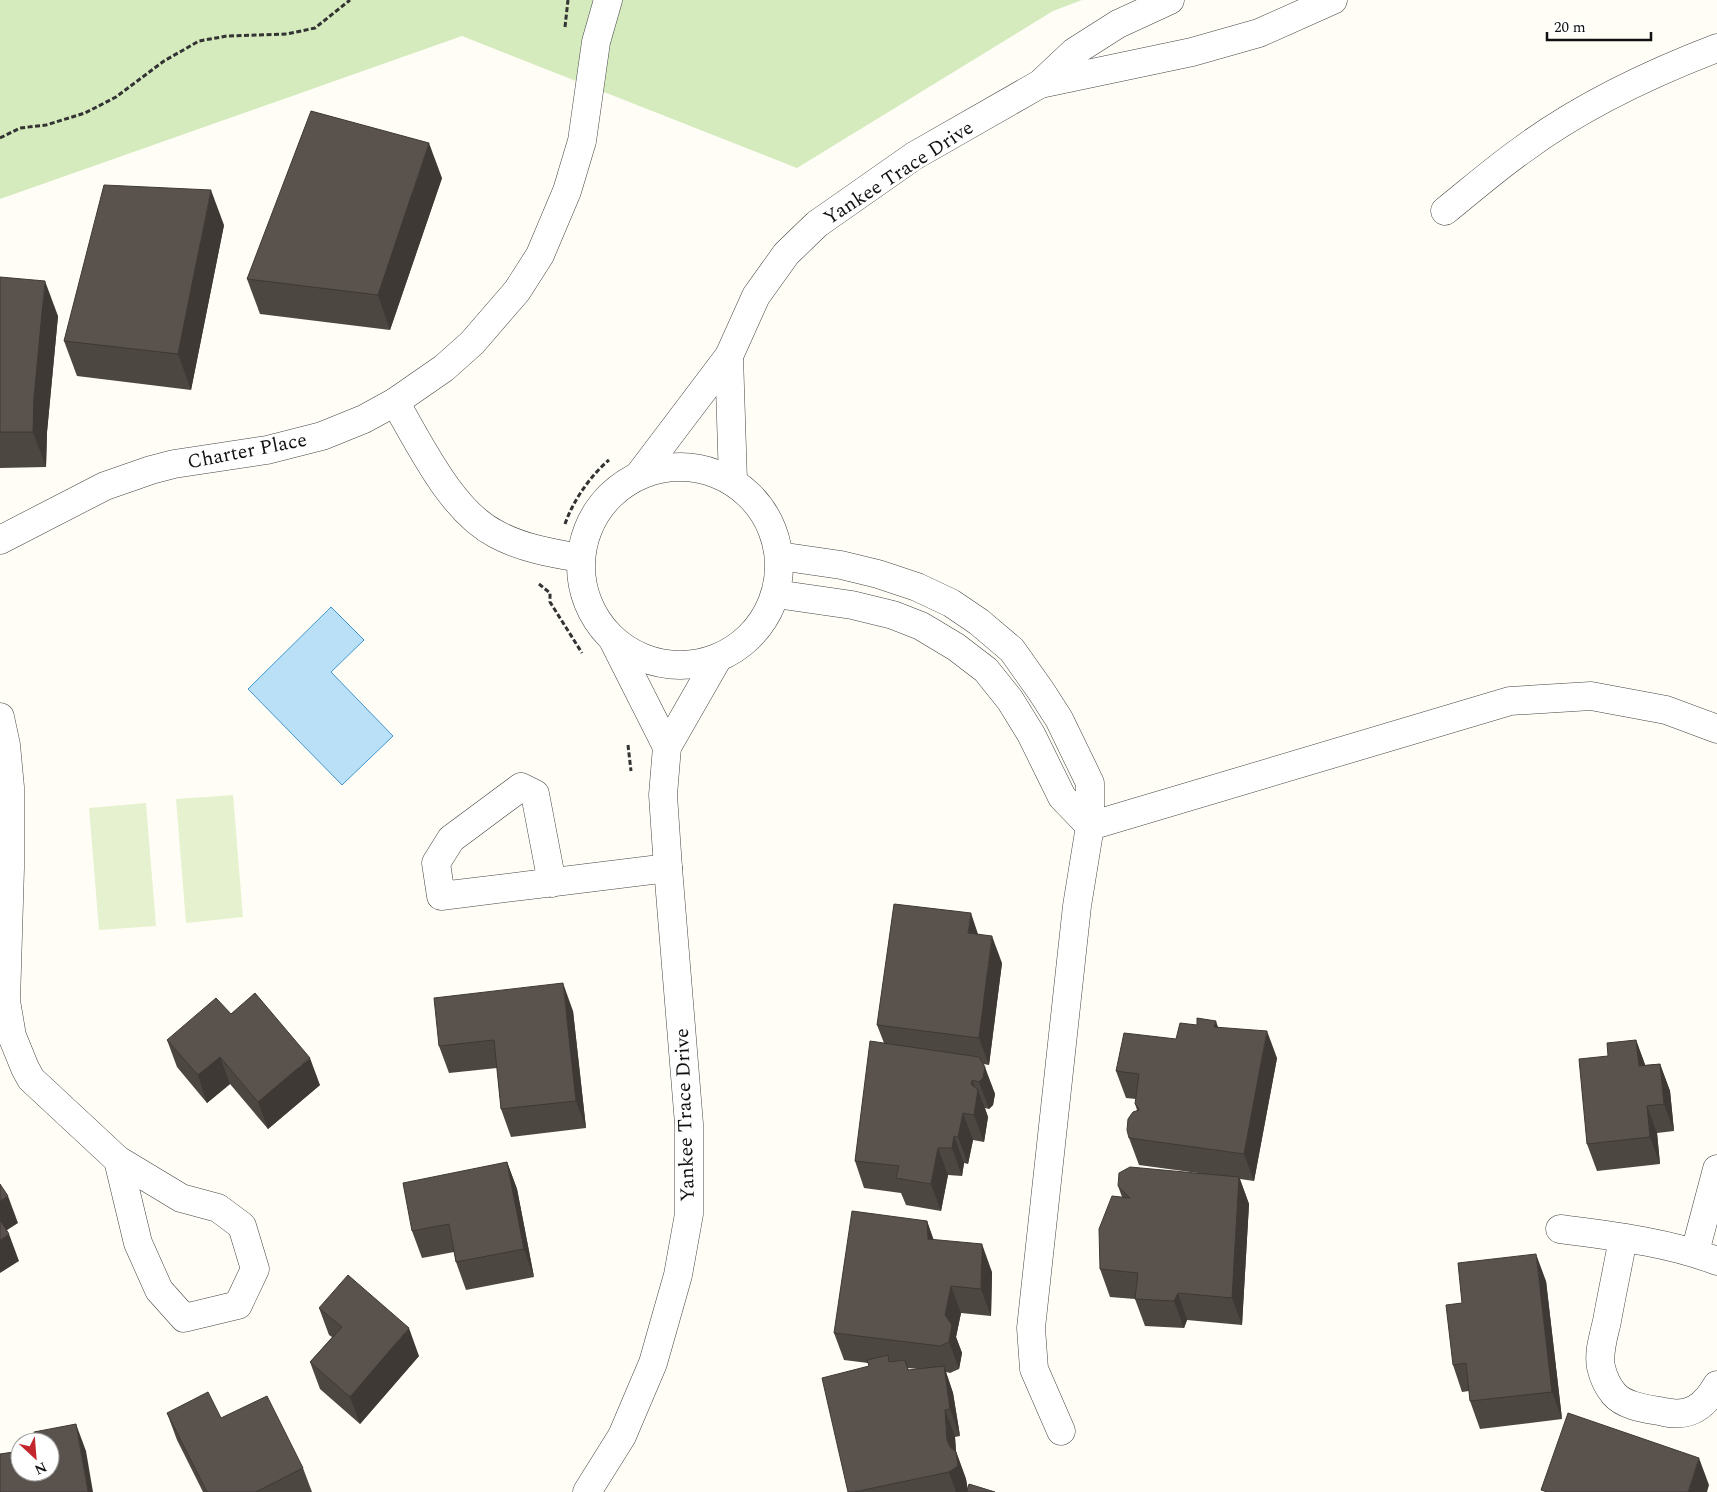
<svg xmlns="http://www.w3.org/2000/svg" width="1717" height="1492" font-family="Spectral,serif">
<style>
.green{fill:#d5ebbd}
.pitch{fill:#e6f2cf}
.water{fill:#b9e0f7;stroke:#3f96cf}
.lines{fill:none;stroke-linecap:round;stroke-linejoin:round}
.minor-casing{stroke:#444;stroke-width:29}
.path{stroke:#333;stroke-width:3;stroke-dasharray:5 2.5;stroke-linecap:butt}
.minor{stroke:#fff;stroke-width:28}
.wall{fill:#4d4742;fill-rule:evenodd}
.shaded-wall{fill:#3f3936}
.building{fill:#5a524d;stroke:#3f3936}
.labels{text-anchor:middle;stroke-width:5;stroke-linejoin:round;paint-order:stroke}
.street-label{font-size:20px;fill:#111;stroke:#fff}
</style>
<rect width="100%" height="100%" fill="#fffdf5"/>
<!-- green -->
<polygon class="green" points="0,0 1082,0 1053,11 797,168 462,36 0,199"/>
<!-- pitch -->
<g class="pitch">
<polygon points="233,795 243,917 186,923 176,799"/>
<polygon points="146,803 156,926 99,930 89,808"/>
</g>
<!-- water -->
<polygon class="water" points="331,607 364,640 331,672 393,736 342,785 248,689"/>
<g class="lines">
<!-- minor casing -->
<g class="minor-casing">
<g id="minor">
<polyline points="1040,84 1192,52 1259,33 1333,0"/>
<path d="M1445,211c25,-20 50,-42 77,-61 59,-44 127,-76 195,-102"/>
<polyline points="729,356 733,481"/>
<path d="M395,402c25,42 56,109 101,132 26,14 55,19 84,24"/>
<circle cx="680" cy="566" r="99"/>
<polyline points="639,475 729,356 756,296 786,254 817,224 914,156 1040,84 1074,52 1118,24 1170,0"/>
<polyline points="0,540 105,486 151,470 174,464 267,450 322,436 364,419 395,402 444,368 472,343 517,291 540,255 567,191 582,141 596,42 608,0"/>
<polyline points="776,594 852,605 893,615 921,626 956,647 986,670 1010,700 1031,734 1062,797 1090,826 1090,783 1059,719 1041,691 1012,650 979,622 951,603 917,587 878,574 841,565 779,556"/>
<polyline points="614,642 667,747"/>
<polyline points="0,717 6,745 10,787 10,868 6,1001 12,1036 25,1068 31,1079 118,1160 181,1198 218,1208 242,1226 255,1269 238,1305 184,1318 159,1290 138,1243 118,1160"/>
<path d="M552,883l-17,-89 -14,-7 -70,52 -15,24 5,33c76,-9 151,-19 227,-28"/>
<path d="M1560,1229c53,7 108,13 157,32"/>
<path d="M1623,1238c-5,28 -11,55 -16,83 -3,14 -9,31 -6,46 2,9 7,20 13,27 11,13 35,15 50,18 26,6 41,-6 53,-27"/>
<polyline points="1695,1252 1717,1169"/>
<polyline points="1061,1431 1034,1369 1031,1328 1077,906 1090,826 1510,701 1591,696 1666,710 1717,729"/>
<polyline points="587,1492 622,1436 653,1363 678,1275 689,1214 689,1124 668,868 663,795 667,747 718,658"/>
</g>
</g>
<!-- path -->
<g class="path">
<polyline points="565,27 568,0"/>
<polyline points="0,138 20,128 46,125 85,113 116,97 164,61 199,41 227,36 287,34 315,28 350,0"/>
<path d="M565,524c8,-23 25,-48 44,-64"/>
<polyline points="539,584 550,593 550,602 582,653"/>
<polyline points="628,745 631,771"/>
</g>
<!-- minor -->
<use href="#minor" class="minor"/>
</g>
<!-- wall -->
<g class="wall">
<polygon points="442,178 390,330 260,314 247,279"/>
<polygon points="224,225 191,390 77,376 64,341"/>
<polygon points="0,277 58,316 47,432 46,467 0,468"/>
<polygon points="1002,963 989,1065 983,1064 995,1094 993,1105 989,1109 985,1108 988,1117 984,1142 973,1140 968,1164 964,1163 962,1176 948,1175 941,1211 906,1205 901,1193 864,1188 855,1161 884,1043 877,1025"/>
<polygon points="573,1011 586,1128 511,1137 501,1109 497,1068 449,1073 439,1046"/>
<polygon points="231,1014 320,1085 268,1129 230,1084 207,1103 177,1067 167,1040"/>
<polygon points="1218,1027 1277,1058 1254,1181 1240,1179 1249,1204 1242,1325 1187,1320 1184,1328 1145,1326 1135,1299 1110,1297 1100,1269 1122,1197 1118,1186 1198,1173 1139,1165 1129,1138 1137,1110 1135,1104 1136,1099 1126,1098 1116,1071 1176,1039"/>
<polygon points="1636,1040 1645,1065 1660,1064 1670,1091 1674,1131 1657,1133 1660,1164 1597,1171 1587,1144 1608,1056"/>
<polygon points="507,1162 517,1189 534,1277 466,1290 456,1262 454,1252 422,1258 412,1231"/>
<path d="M927,1221l6,18 59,33 -1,44 -30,-3 -5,24 6,16 -3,16 -9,4 -4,-1 7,21 7,43 -5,1 1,14 10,28 2,11 27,2h-147l21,-126 -1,-3 -24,-3 -10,-27zM908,1368l10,1 -9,1z"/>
<polygon points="1546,1281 1562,1419 1480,1429 1470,1401 1469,1391 1462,1392 1453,1365"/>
<polygon points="319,1308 419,1356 360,1424 320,1389 310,1362 332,1337 329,1335"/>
<polygon points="167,1413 221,1418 303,1468 312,1492 203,1492 177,1440"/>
</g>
<!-- shaded-wall -->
<g class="shaded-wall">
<polygon points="429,143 442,178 390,330 378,295"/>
<polygon points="211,190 224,225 191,390 178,354"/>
<polygon points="45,281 58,316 47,432 46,467 33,432 34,397"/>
<polygon points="971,913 980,940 968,933"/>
<polygon points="992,936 1002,963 989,1065 979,1038"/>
<polygon points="563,983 573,1011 586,1128 576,1101"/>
<polygon points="1216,1021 1225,1048 1214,1027"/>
<polygon points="1267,1031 1277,1058 1254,1181 1244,1154"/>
<polygon points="1636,1040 1646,1067 1639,1066"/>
<polygon points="220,1057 230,1084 207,1103 198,1075"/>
<polygon points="310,1058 320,1085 268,1129 258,1102"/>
<polygon points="1660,1064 1670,1091 1674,1131 1664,1104"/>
<polygon points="985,1067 995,1094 993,1105 989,1109 979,1082"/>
<polygon points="972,1080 978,1094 978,1090 988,1117 984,1142 974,1115 971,1084"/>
<polygon points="1647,1106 1657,1133 1660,1164 1650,1137"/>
<polygon points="963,1113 973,1140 968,1164 958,1137"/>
<polygon points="954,1136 964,1163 962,1176 952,1148"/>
<polygon points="938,1148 948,1175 941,1211 931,1184"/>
<polygon points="507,1162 517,1189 534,1277 524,1249"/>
<polygon points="1239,1177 1249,1204 1242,1325 1232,1298"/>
<polygon points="8,1196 18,1223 1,1234 0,1230 0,1201"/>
<polygon points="927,1221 937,1249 928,1239"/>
<polygon points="9,1234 19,1261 0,1273 0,1240"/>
<polygon points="982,1244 992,1272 991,1316 981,1289"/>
<polygon points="1536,1254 1546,1281 1562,1419 1552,1392"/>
<polygon points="951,1286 961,1313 956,1337 962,1353 959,1369 949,1342 945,1315"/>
<polygon points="1178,1293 1187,1320 1184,1328 1174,1301"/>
<polygon points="409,1328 419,1356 360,1424 350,1397"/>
<polygon points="944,1366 953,1393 960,1436 950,1409"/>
<polygon points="945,1410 955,1437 957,1467 956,1452 966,1479 968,1492 956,1492 949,1472"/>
<polygon points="76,1424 86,1451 93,1492 88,1492"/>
<polygon points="1699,1458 1709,1485 1707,1492 1688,1492"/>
</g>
<!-- building -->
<g class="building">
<polygon points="311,111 429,143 378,295 247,279"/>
<polygon points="104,185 211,190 178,354 64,341"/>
<polygon points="0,277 45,281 34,397 33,432 0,432"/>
<polygon points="894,904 971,913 968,933 992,936 979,1038 877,1025"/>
<polygon points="563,983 576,1101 501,1109 494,1040 439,1046 434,998"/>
<polygon points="255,993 310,1058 258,1102 220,1057 198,1075 167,1040 216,998 231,1014"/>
<polygon points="1197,1018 1216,1021 1214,1027 1267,1031 1244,1154 1129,1138 1127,1130 1128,1119 1133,1112 1139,1110 1138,1107 1135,1104 1139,1074 1116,1071 1124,1033 1176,1039 1180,1023 1197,1025"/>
<polygon points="1636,1040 1639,1066 1660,1064 1664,1104 1647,1106 1650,1137 1587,1144 1579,1059 1608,1056 1607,1043"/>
<polygon points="870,1041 979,1057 985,1067 983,1078 979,1082 972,1080 971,1084 978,1090 974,1115 963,1113 958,1137 954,1136 952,1148 938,1148 931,1184 896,1178 899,1166 855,1161"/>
<polygon points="507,1162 524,1249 456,1262 449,1224 412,1231 403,1183"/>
<polygon points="1130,1167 1239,1177 1232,1298 1178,1293 1174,1301 1135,1299 1138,1273 1100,1269 1099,1229 1112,1196 1130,1198 1118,1186 1119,1173"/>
<polygon points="0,1184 8,1196 0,1201"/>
<polygon points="852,1211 927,1221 928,1239 982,1244 981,1289 951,1286 945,1315 952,1325 949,1342 940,1346 834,1333"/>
<polygon points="0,1220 9,1234 0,1240"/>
<polygon points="1536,1254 1552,1392 1470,1401 1466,1363 1453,1365 1446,1305 1462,1303 1458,1263"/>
<polygon points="348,1275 409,1328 350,1397 310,1362 342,1327 319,1308"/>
<polygon points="888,1355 889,1362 905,1360 908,1370 944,1366 950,1409 945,1410 947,1440 950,1447 956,1452 958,1466 949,1472 854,1492 848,1492 822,1378 869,1366 867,1360"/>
<polygon points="208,1392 221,1418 267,1396 303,1468 256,1492 207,1492 167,1413"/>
<polygon points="1568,1413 1699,1458 1688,1492 1547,1492 1541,1490"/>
<polygon points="76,1424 88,1492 0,1492 0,1454 20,1451 20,1472 50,1472 50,1442 36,1442 34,1432"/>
<polygon points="969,1484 995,1492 967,1492"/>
</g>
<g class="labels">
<!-- street labels -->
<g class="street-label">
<text transform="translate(898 172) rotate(-33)" y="7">Yankee Trace Drive</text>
<text transform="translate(247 450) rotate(-11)" y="7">Charter Place</text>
<text transform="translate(684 1115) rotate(-92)" y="7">Yankee Trace Drive</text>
</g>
</g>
<!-- north arrow -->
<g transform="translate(35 1457) rotate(154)"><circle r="24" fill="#ffffff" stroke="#a0a0a0"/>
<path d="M0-4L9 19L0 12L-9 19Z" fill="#c4262e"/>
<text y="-8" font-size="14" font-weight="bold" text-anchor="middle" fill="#111111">N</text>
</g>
<!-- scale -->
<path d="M1547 32v8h104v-8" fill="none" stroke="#111111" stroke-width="2.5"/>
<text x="1554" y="32" font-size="15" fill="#111111" stroke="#ffffff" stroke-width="4" paint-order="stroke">20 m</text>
</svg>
